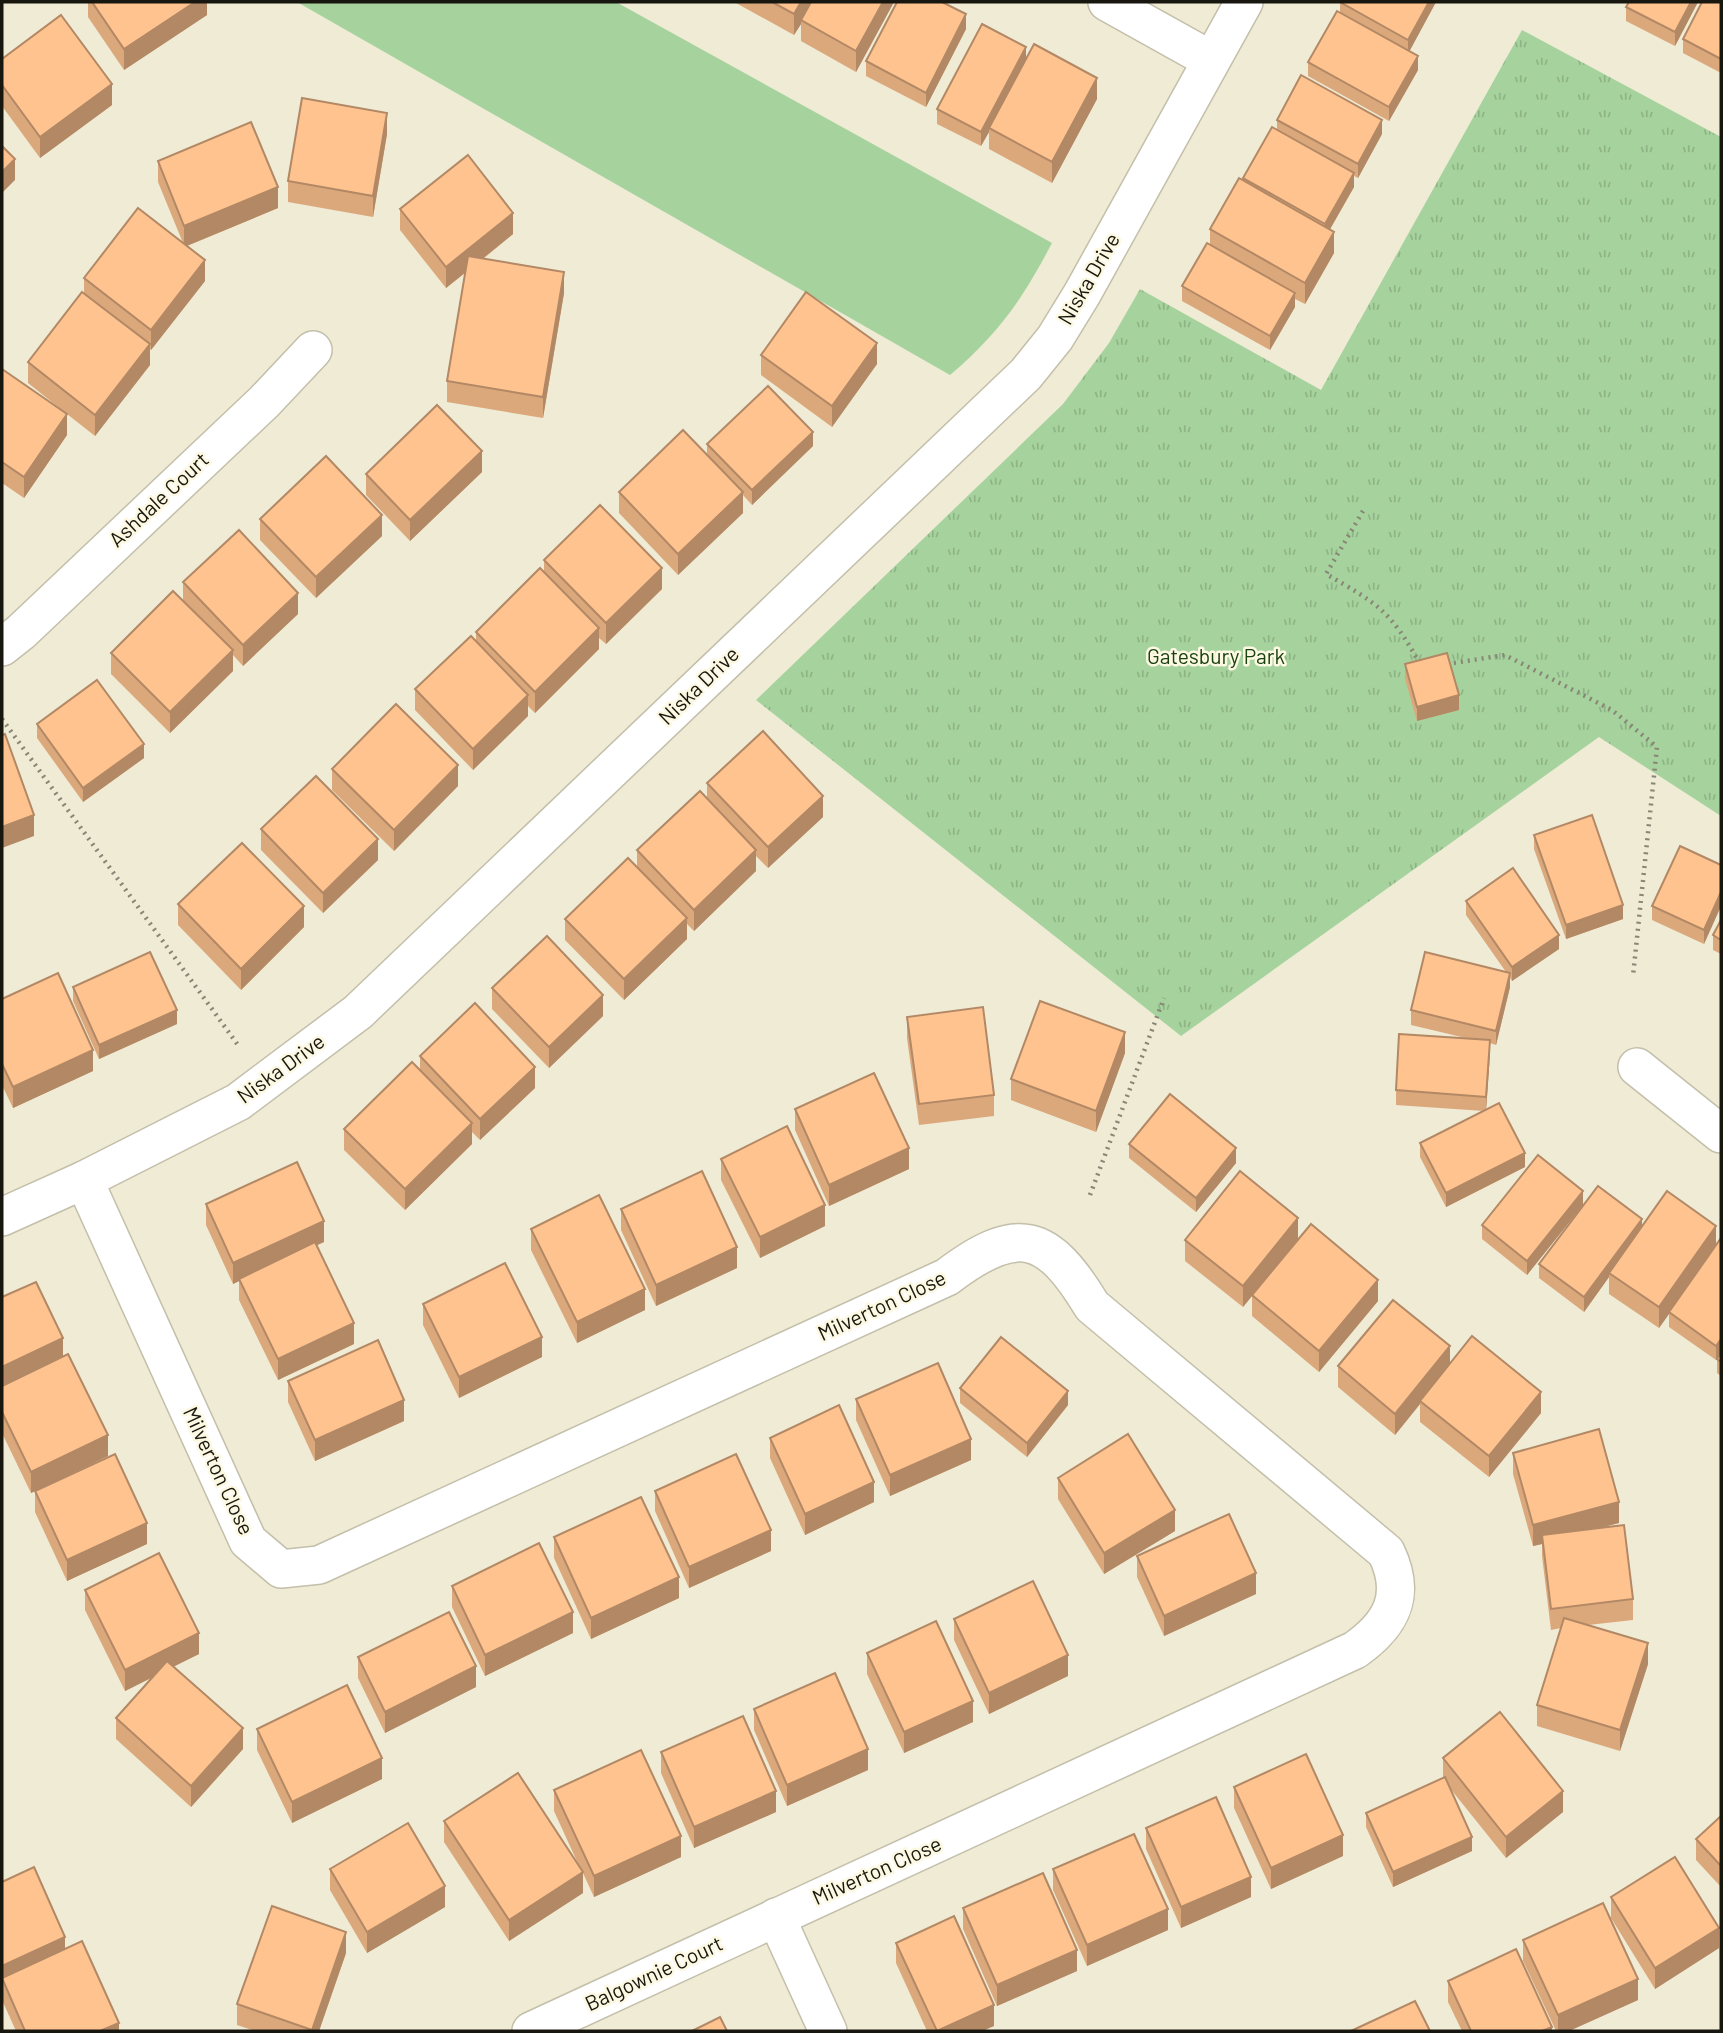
<svg xmlns="http://www.w3.org/2000/svg" width="1723" height="2033" font-family="Barlow,sans-serif">
<style>
.grass{fill:#a6d39d}
.park{fill:url(#park-tufts)}
.lines{fill:none;stroke-linecap:round;stroke-linejoin:round}
.minor-casing{stroke:#c3bfaa;stroke-width:40}
.path{stroke:#888676;stroke-width:4.5;stroke-dasharray:2 5;stroke-linecap:butt}
.minor{stroke:#fff;stroke-width:37}
.wall{fill:#dba87c}
.shaded-wall{fill:#b28865}
.building{fill:#ffc390;stroke:#b28865;stroke-width:2}
.labels{text-anchor:middle;stroke-width:5;stroke-linejoin:round;paint-order:stroke}
.street-label{font-size:21px;fill:#18170f;stroke:#fcf8e2}
.park-label{font-size:21px;fill:#1a4211;stroke:#fcf8e2}
</style>
<defs>
<pattern id="park-tufts" width="24" height="20" patternUnits="userSpaceOnUse" patternTransform="scale(1.75)"><rect width="24" height="20" fill="#a6d39d"/><path d="M3 7l-1-3M5 7V3M7 7l1-3M15 17l-1-3M17 17v-4M19 17l1-3" fill="none" stroke="#8eb486"/></pattern>
</defs>
<rect width="100%" height="100%" fill="#efebd5"/>
<!-- grass -->
<path class="grass" d="M297,2h319l436,241c-30,57 -53,90 -102,132z"/>
<!-- park -->
<polygon class="park" points="1522,30 1721,137 1721,816 1599,737 1181,1036 756,700 1063,404 1109,343 1140,289 1321,390"/>
<g class="lines">
<!-- minor casing -->
<g class="minor-casing">
<g id="minor">
<polyline points="1107,2 1211,60"/>
<polyline points="2,647 21,632 264,402 313,350"/>
<polyline points="1637,1067 1721,1134"/>
<path d="M84,1180l164,361 33,28 38,-4 628,-288c71,-54 101,-44 145,29l294,246c21,43 6,72 -31,98l-824,381"/>
<polyline points="2,1217 84,1180 238,1102 358,1012 1026,374 1055,338 1082,294 1244,2"/>
<polyline points="776,1917 828,2031"/>
</g>
</g>
<!-- path -->
<g class="path">
<path d="M1363,511l-37,63c52,30 64,36 94,90"/>
<polyline points="1447,664 1505,655 1612,710 1657,747 1633,976"/>
<polyline points="2,719 238,1045"/>
<polyline points="1090,1195 1164,998"/>
</g>
<!-- minor -->
<use href="#minor" class="minor"/>
</g>
<!-- wall -->
<g class="wall">
<polygon points="88,2 207,2 207,15 124,70 88,17"/>
<polygon points="736,2 894,2 856,72 801,41 801,24 794,35 736,3"/>
<polygon points="1340,2 1436,2 1409,51 1418,70 1389,121 1308,76 1308,62 1340,13"/>
<polygon points="1698,2 1675,46 1626,21 1626,7"/>
<polygon points="1721,2 1721,73 1683,53 1683,39"/>
<polygon points="966,29 926,107 866,76 866,61"/>
<polygon points="2,59 112,105 40,158 2,106"/>
<polygon points="1026,59 1097,99 1052,183 989,149 989,132 981,146 937,124 937,109"/>
<polygon points="1277,120 1382,134 1358,178 1354,176 1354,187 1330,229 1334,253 1305,304 1295,299 1295,307 1270,350 1182,301 1182,286 1210,245 1210,229 1277,129"/>
<polygon points="387,134 373,217 288,202 288,181"/>
<polygon points="158,161 278,208 187,246 205,281 151,350 150,349 150,365 95,436 67,414 67,435 24,498 2,483 2,369 63,411 28,383 28,362 84,294 84,278 183,243 158,182"/>
<polygon points="400,209 513,234 483,259 564,293 543,418 447,402 447,381 465,273 446,288 400,230"/>
<polygon points="761,355 877,364 832,427 761,375"/>
<polygon points="707,444 813,446 752,505 743,495 743,513 678,575 619,513 619,492 707,455"/>
<polygon points="482,472 410,541 366,495 366,474"/>
<polygon points="260,519 382,536 316,598 260,540"/>
<polygon points="544,560 662,589 606,644 599,638 599,649 535,713 528,706 528,716 473,770 415,710 415,689 476,641 476,632 544,572"/>
<polygon points="183,582 298,614 243,666 233,655 233,671 170,733 111,674 111,653 183,601"/>
<polygon points="1405,664 1459,710 1417,721 1405,679"/>
<polygon points="37,724 144,758 83,802 37,738"/>
<polygon points="332,769 458,786 394,851 332,790"/>
<polygon points="707,783 823,817 768,868 756,856 756,871 694,931 687,924 687,939 624,1000 565,940 565,919 637,867 637,850 707,799"/>
<polygon points="261,829 378,860 323,913 261,850"/>
<polygon points="1534,835 1623,919 1566,939 1534,849"/>
<polygon points="1721,865 1721,906 1704,944 1652,920 1652,906"/>
<polygon points="1466,901 1559,949 1512,981 1510,978 1510,987 1496,1045 1490,1043 1486,1110 1525,1167 1446,1207 1420,1157 1420,1143 1484,1111 1396,1105 1396,1090 1470,1039 1411,1025 1411,1010 1506,972 1466,915"/>
<polygon points="178,904 304,927 241,990 178,925"/>
<polygon points="1721,920 1721,954 1713,950 1713,935"/>
<polygon points="73,987 177,1024 99,1059 73,1001"/>
<polygon points="492,988 603,1016 549,1068 492,1009"/>
<polygon points="2,999 93,1071 13,1108 2,1085"/>
<polygon points="907,1017 994,1095 994,1116 919,1125 907,1038"/>
<polygon points="1125,1053 1096,1132 1011,1100 1011,1079"/>
<polygon points="420,1056 535,1088 480,1140 472,1132 472,1144 405,1210 344,1150 344,1129 420,1070"/>
<polygon points="795,1109 909,1169 829,1206 795,1130"/>
<polygon points="1129,1144 1236,1163 1196,1212 1129,1158"/>
<polygon points="721,1159 825,1226 760,1258 721,1180"/>
<polygon points="206,1204 324,1242 317,1245 354,1344 278,1380 239,1300 239,1281 233,1284 206,1225"/>
<polygon points="1583,1205 1527,1275 1482,1239 1482,1225"/>
<polygon points="621,1209 737,1268 656,1306 621,1230"/>
<polygon points="1642,1226 1716,1226 1716,1360 1669,1327 1669,1314 1659,1328 1609,1294 1609,1277 1584,1312 1539,1278 1539,1264"/>
<polygon points="531,1229 645,1310 577,1343 531,1250"/>
<polygon points="1298,1239 1266,1278 1378,1301 1319,1372 1252,1316 1252,1296 1243,1307 1185,1261 1185,1240"/>
<polygon points="2,1297 63,1357 108,1456 31,1493 2,1433"/>
<polygon points="423,1304 542,1357 459,1398 423,1325"/>
<polygon points="1721,1353 1721,1376 1717,1373 1717,1359"/>
<polygon points="1338,1366 1541,1413 1489,1477 1420,1422 1420,1404 1395,1435 1338,1387"/>
<polygon points="288,1381 404,1421 315,1461 288,1402"/>
<polygon points="960,1388 1068,1405 1027,1457 960,1403"/>
<polygon points="856,1399 971,1460 890,1496 856,1420"/>
<polygon points="770,1438 874,1502 805,1535 770,1458"/>
<polygon points="1513,1453 1619,1523 1602,1527 1633,1599 1633,1620 1588,1625 1648,1664 1620,1751 1537,1726 1537,1705 1561,1628 1551,1630 1542,1556 1542,1544 1533,1546 1513,1474"/>
<polygon points="1058,1478 1175,1531 1104,1574 1058,1499"/>
<polygon points="35,1491 147,1544 67,1581 35,1512"/>
<polygon points="655,1491 771,1551 689,1588 655,1511"/>
<polygon points="554,1537 679,1598 591,1639 554,1558"/>
<polygon points="1137,1556 1256,1594 1164,1636 1137,1577"/>
<polygon points="452,1586 573,1633 485,1676 452,1607"/>
<polygon points="85,1590 199,1654 174,1666 243,1749 191,1807 116,1739 116,1718 153,1677 125,1691 85,1610"/>
<polygon points="954,1619 1068,1676 989,1714 954,1640"/>
<polygon points="867,1653 973,1722 904,1753 867,1674"/>
<polygon points="358,1657 476,1687 385,1733 358,1678"/>
<polygon points="754,1709 868,1770 787,1806 754,1730"/>
<polygon points="257,1729 382,1779 292,1823 257,1750"/>
<polygon points="661,1752 776,1812 694,1848 661,1773"/>
<polygon points="1443,1758 1563,1812 1506,1858 1449,1787 1472,1851 1393,1887 1366,1827 1366,1813 1443,1778"/>
<polygon points="1234,1787 1343,1856 1271,1889 1234,1808"/>
<polygon points="554,1790 681,1857 594,1897 583,1873 583,1893 509,1941 444,1842 444,1821 580,1868 554,1811"/>
<polygon points="1721,1816 1721,1887 1696,1860 1696,1839"/>
<polygon points="1146,1828 1251,1897 1181,1928 1146,1849"/>
<polygon points="330,1869 445,1907 367,1953 330,1890"/>
<polygon points="1053,1869 1168,1930 1087,1966 1053,1890"/>
<polygon points="2,1882 65,1949 119,2031 16,2031 2,2000"/>
<polygon points="1611,1897 1719,1948 1655,1989 1611,1918"/>
<polygon points="963,1908 1077,1971 997,2006 963,1929"/>
<polygon points="1523,1940 1638,2000 1569,2031 1556,2031 1523,1961"/>
<polygon points="896,1943 994,2026 982,2031 927,2031 896,1963"/>
<polygon points="346,1953 319,2031 255,2031 237,2025 237,2004"/>
<polygon points="1448,1981 1552,2031 1462,2031 1448,2002"/>
</g>
<!-- shaded-wall -->
<g class="shaded-wall">
<polygon points="195,2 207,2 207,15 124,70 124,49"/>
<polygon points="801,2 813,2 801,20 801,24 794,35 794,14"/>
<polygon points="883,2 894,2 856,72 856,51"/>
<polygon points="1429,2 1436,2 1408,54 1408,40"/>
<polygon points="1691,2 1698,2 1675,46 1675,32"/>
<polygon points="966,14 966,29 926,107 926,93"/>
<polygon points="1026,47 1026,61 989,128 989,132 981,146 981,132"/>
<polygon points="1418,56 1418,70 1389,121 1389,107"/>
<polygon points="1097,78 1097,99 1052,183 1052,162"/>
<polygon points="112,84 112,105 40,158 40,137"/>
<polygon points="387,113 387,134 373,217 373,196"/>
<polygon points="1382,120 1382,134 1358,178 1358,164"/>
<polygon points="15,159 15,180 2,193 2,172"/>
<polygon points="1354,173 1354,187 1325,238 1325,224"/>
<polygon points="278,187 278,208 184,247 184,226"/>
<polygon points="513,213 513,234 446,288 446,267"/>
<polygon points="1334,232 1334,253 1305,304 1305,283"/>
<polygon points="205,260 205,281 151,350 151,330"/>
<polygon points="564,272 564,293 543,418 543,397"/>
<polygon points="1295,293 1295,307 1270,350 1270,336"/>
<polygon points="877,343 877,364 832,427 832,406"/>
<polygon points="150,344 150,365 95,436 95,415"/>
<polygon points="67,414 67,435 24,498 24,477"/>
<polygon points="813,432 813,446 752,505 752,490"/>
<polygon points="482,451 482,472 410,541 410,520"/>
<polygon points="743,492 743,513 678,575 678,554"/>
<polygon points="382,515 382,536 316,598 316,577"/>
<polygon points="662,568 662,589 606,644 606,623"/>
<polygon points="298,593 298,614 243,666 243,645"/>
<polygon points="599,628 599,649 535,713 535,692"/>
<polygon points="233,650 233,671 170,733 170,712"/>
<polygon points="528,695 528,716 473,770 473,749"/>
<polygon points="1459,695 1459,710 1417,721 1417,707"/>
<polygon points="144,744 144,758 83,802 83,788"/>
<polygon points="458,765 458,786 394,851 394,830"/>
<polygon points="823,796 823,817 768,868 768,847"/>
<polygon points="34,815 34,836 2,848 2,827"/>
<polygon points="378,839 378,860 323,913 323,893"/>
<polygon points="756,850 756,871 694,931 694,910"/>
<polygon points="1721,892 1721,906 1704,944 1704,930"/>
<polygon points="1623,905 1623,919 1566,939 1566,925"/>
<polygon points="304,906 304,927 241,990 241,969"/>
<polygon points="687,918 687,939 624,1000 624,979"/>
<polygon points="1559,935 1559,949 1512,981 1512,967"/>
<polygon points="1510,973 1510,987 1496,1045 1496,1031"/>
<polygon points="603,995 603,1016 549,1068 549,1047"/>
<polygon points="177,1010 177,1024 99,1059 99,1045"/>
<polygon points="1125,1032 1125,1053 1096,1132 1096,1111"/>
<polygon points="1490,1040 1490,1054 1486,1111 1486,1097"/>
<polygon points="93,1050 93,1071 13,1108 13,1087"/>
<polygon points="535,1067 535,1088 480,1140 480,1119"/>
<polygon points="472,1123 472,1144 405,1210 405,1189"/>
<polygon points="909,1148 909,1169 829,1206 829,1185"/>
<polygon points="1236,1148 1236,1163 1196,1212 1196,1198"/>
<polygon points="1525,1153 1525,1167 1446,1207 1446,1193"/>
<polygon points="1583,1191 1583,1205 1527,1275 1527,1261"/>
<polygon points="825,1205 825,1226 760,1258 760,1237"/>
<polygon points="1298,1218 1298,1239 1243,1307 1243,1286"/>
<polygon points="1642,1219 1642,1233 1609,1273 1609,1277 1584,1312 1584,1297"/>
<polygon points="324,1221 324,1242 240,1280 239,1279 239,1281 233,1284 233,1263"/>
<polygon points="1716,1226 1716,1247 1669,1312 1669,1314 1659,1328 1659,1307"/>
<polygon points="737,1247 737,1268 656,1306 656,1285"/>
<polygon points="1378,1280 1378,1301 1319,1372 1319,1351"/>
<polygon points="645,1289 645,1310 577,1343 577,1322"/>
<polygon points="354,1323 354,1344 278,1380 278,1359"/>
<polygon points="542,1337 542,1357 459,1398 459,1377"/>
<polygon points="63,1338 63,1359 2,1388 2,1367"/>
<polygon points="1721,1339 1721,1353 1716,1360 1716,1346"/>
<polygon points="1450,1346 1450,1367 1420,1401 1420,1404 1395,1435 1395,1414"/>
<polygon points="1068,1391 1068,1405 1027,1457 1027,1443"/>
<polygon points="1541,1392 1541,1413 1489,1477 1489,1456"/>
<polygon points="404,1400 404,1421 315,1461 315,1440"/>
<polygon points="108,1435 108,1456 31,1493 31,1472"/>
<polygon points="971,1439 971,1460 890,1496 890,1475"/>
<polygon points="874,1482 874,1502 805,1535 805,1514"/>
<polygon points="1619,1502 1619,1523 1543,1543 1542,1535 1542,1544 1533,1546 1533,1525"/>
<polygon points="1175,1510 1175,1531 1104,1574 1104,1553"/>
<polygon points="147,1523 147,1544 67,1581 67,1560"/>
<polygon points="771,1530 771,1551 689,1588 689,1567"/>
<polygon points="1256,1573 1256,1594 1164,1636 1164,1616"/>
<polygon points="679,1577 679,1598 591,1639 591,1618"/>
<polygon points="573,1612 573,1633 485,1676 485,1655"/>
<polygon points="199,1633 199,1654 125,1691 125,1670"/>
<polygon points="1648,1643 1648,1664 1620,1751 1620,1730"/>
<polygon points="1068,1655 1068,1676 989,1714 989,1693"/>
<polygon points="476,1666 476,1687 385,1733 385,1712"/>
<polygon points="973,1701 973,1722 904,1753 904,1732"/>
<polygon points="243,1728 243,1749 191,1807 191,1786"/>
<polygon points="868,1749 868,1770 787,1806 787,1785"/>
<polygon points="382,1758 382,1779 292,1823 292,1802"/>
<polygon points="776,1791 776,1812 694,1848 694,1827"/>
<polygon points="1563,1791 1563,1812 1506,1858 1506,1837"/>
<polygon points="1343,1835 1343,1856 1271,1889 1271,1868"/>
<polygon points="681,1836 681,1857 594,1897 594,1876"/>
<polygon points="1472,1837 1472,1851 1393,1887 1393,1872"/>
<polygon points="583,1872 583,1893 509,1941 509,1920"/>
<polygon points="1251,1877 1251,1897 1181,1928 1181,1907"/>
<polygon points="445,1886 445,1907 367,1953 367,1932"/>
<polygon points="1168,1909 1168,1930 1087,1966 1087,1945"/>
<polygon points="1719,1928 1719,1948 1655,1989 1655,1968"/>
<polygon points="346,1932 346,1953 319,2031 312,2031"/>
<polygon points="65,1937 65,1951 2,1980 2,1966"/>
<polygon points="1077,1950 1077,1971 997,2006 997,1985"/>
<polygon points="1638,1979 1638,2000 1569,2031 1558,2031 1558,2015"/>
<polygon points="994,2005 994,2026 982,2031 937,2031"/>
<polygon points="119,2023 119,2031 100,2031"/>
<polygon points="1552,2027 1552,2031 1542,2031"/>
</g>
<!-- building -->
<g class="building">
<polygon points="92,2 195,2 124,49"/>
<polygon points="772,2 801,2 794,14"/>
<polygon points="811,2 883,2 856,51 801,20"/>
<polygon points="897,2 942,2 966,14 926,93 866,61"/>
<polygon points="1340,2 1429,2 1408,40"/>
<polygon points="1629,2 1691,2 1675,32 1626,7"/>
<polygon points="1702,2 1721,2 1721,59 1683,39"/>
<polygon points="1337,11 1418,56 1389,107 1308,62"/>
<polygon points="61,15 112,84 40,137 2,85 2,59"/>
<polygon points="982,24 1026,47 981,132 937,109"/>
<polygon points="1034,44 1097,78 1052,162 989,128"/>
<polygon points="1301,75 1382,120 1358,164 1277,120"/>
<polygon points="302,98 387,113 373,196 288,181"/>
<polygon points="251,122 278,187 184,226 158,161"/>
<polygon points="1272,127 1354,173 1325,224 1243,178"/>
<polygon points="2,146 15,159 2,172"/>
<polygon points="468,155 513,213 446,267 400,209"/>
<polygon points="1239,178 1334,232 1305,283 1210,229"/>
<polygon points="138,208 205,260 151,330 84,278"/>
<polygon points="1207,243 1295,293 1270,336 1182,286"/>
<polygon points="468,256 564,272 543,397 447,381"/>
<polygon points="82,292 150,344 95,415 28,362"/>
<polygon points="806,292 877,343 832,406 761,355"/>
<polygon points="2,369 67,414 24,477 2,462"/>
<polygon points="768,386 813,432 752,490 707,444"/>
<polygon points="437,405 482,451 410,520 366,474"/>
<polygon points="683,430 743,492 678,554 619,492"/>
<polygon points="326,456 382,515 316,577 260,519"/>
<polygon points="600,505 662,568 606,623 544,560"/>
<polygon points="239,530 298,593 243,645 183,582"/>
<polygon points="540,568 599,628 535,692 476,632"/>
<polygon points="173,591 233,650 170,712 111,653"/>
<polygon points="471,636 528,695 473,749 415,689"/>
<polygon points="1447,653 1459,695 1417,707 1405,664"/>
<polygon points="97,680 144,744 83,788 37,724"/>
<polygon points="396,704 458,765 394,830 332,769"/>
<polygon points="763,731 823,796 768,847 707,783"/>
<polygon points="5,734 34,815 2,827 2,735"/>
<polygon points="316,776 378,839 323,893 261,829"/>
<polygon points="700,791 756,850 694,910 637,850"/>
<polygon points="1592,815 1623,905 1566,925 1534,835"/>
<polygon points="242,843 304,906 241,969 178,904"/>
<polygon points="1680,846 1721,865 1721,892 1704,930 1652,906"/>
<polygon points="628,858 687,918 624,979 565,919"/>
<polygon points="1513,868 1559,935 1512,967 1466,901"/>
<polygon points="1721,920 1721,940 1713,935"/>
<polygon points="547,936 603,995 549,1047 492,988"/>
<polygon points="150,952 177,1010 99,1045 73,987"/>
<polygon points="1425,952 1510,973 1496,1031 1411,1010"/>
<polygon points="58,973 93,1050 13,1087 2,1064 2,999"/>
<polygon points="1040,1001 1125,1032 1096,1111 1011,1079"/>
<polygon points="475,1003 535,1067 480,1119 420,1056"/>
<polygon points="983,1007 994,1095 919,1104 907,1017"/>
<polygon points="1399,1034 1490,1040 1486,1097 1396,1090"/>
<polygon points="412,1062 472,1123 405,1189 344,1129"/>
<polygon points="874,1073 909,1148 829,1185 795,1109"/>
<polygon points="1170,1094 1236,1148 1196,1198 1129,1144"/>
<polygon points="1499,1103 1525,1153 1446,1193 1420,1143"/>
<polygon points="787,1126 825,1205 760,1237 721,1159"/>
<polygon points="1538,1155 1583,1191 1527,1261 1482,1225"/>
<polygon points="297,1162 324,1221 233,1263 206,1204"/>
<polygon points="702,1171 737,1247 656,1285 621,1209"/>
<polygon points="1240,1171 1298,1218 1243,1286 1185,1240"/>
<polygon points="1598,1186 1642,1219 1584,1297 1539,1264"/>
<polygon points="1667,1191 1716,1226 1659,1307 1609,1273"/>
<polygon points="599,1195 645,1289 577,1322 531,1229"/>
<polygon points="1311,1224 1378,1280 1319,1351 1252,1295"/>
<polygon points="1721,1238 1721,1339 1716,1346 1669,1312"/>
<polygon points="315,1242 354,1323 278,1359 239,1279"/>
<polygon points="505,1263 542,1337 459,1377 423,1304"/>
<polygon points="36,1282 63,1338 2,1367 2,1297"/>
<polygon points="1393,1300 1450,1346 1395,1414 1338,1366"/>
<polygon points="1472,1336 1541,1392 1489,1456 1420,1401"/>
<polygon points="1001,1337 1068,1391 1027,1443 960,1388"/>
<polygon points="378,1340 404,1400 315,1440 288,1381"/>
<polygon points="1721,1353 1721,1362 1717,1359"/>
<polygon points="68,1354 108,1435 31,1472 2,1412 2,1386"/>
<polygon points="938,1363 971,1439 890,1475 856,1399"/>
<polygon points="839,1405 874,1482 805,1514 770,1438"/>
<polygon points="1599,1429 1619,1502 1533,1525 1513,1453"/>
<polygon points="1128,1434 1175,1510 1104,1553 1058,1478"/>
<polygon points="115,1454 147,1523 67,1560 35,1491"/>
<polygon points="736,1454 771,1530 689,1567 655,1491"/>
<polygon points="641,1497 679,1577 591,1618 554,1537"/>
<polygon points="1229,1514 1256,1573 1164,1616 1137,1556"/>
<polygon points="1624,1525 1633,1599 1551,1609 1542,1535"/>
<polygon points="539,1543 573,1612 485,1655 452,1586"/>
<polygon points="159,1553 199,1633 125,1670 85,1590"/>
<polygon points="1033,1581 1068,1655 989,1693 954,1619"/>
<polygon points="449,1612 476,1666 385,1712 358,1657"/>
<polygon points="1564,1618 1648,1643 1620,1730 1537,1705"/>
<polygon points="936,1621 973,1701 904,1732 867,1653"/>
<polygon points="167,1661 243,1728 191,1786 116,1718"/>
<polygon points="835,1673 868,1749 787,1785 754,1709"/>
<polygon points="347,1685 382,1758 292,1802 257,1729"/>
<polygon points="1500,1712 1563,1791 1506,1837 1443,1758"/>
<polygon points="743,1716 776,1791 694,1827 661,1752"/>
<polygon points="641,1750 681,1836 594,1876 554,1790"/>
<polygon points="1306,1754 1343,1835 1271,1868 1234,1787"/>
<polygon points="518,1773 583,1872 509,1920 444,1821"/>
<polygon points="1445,1777 1472,1837 1393,1872 1366,1813"/>
<polygon points="1216,1797 1251,1877 1181,1907 1146,1828"/>
<polygon points="1721,1816 1721,1866 1696,1839"/>
<polygon points="408,1823 445,1886 367,1932 330,1869"/>
<polygon points="1134,1834 1168,1909 1087,1945 1053,1869"/>
<polygon points="1675,1857 1719,1928 1655,1968 1611,1897"/>
<polygon points="34,1867 65,1937 2,1966 2,1882"/>
<polygon points="1043,1873 1077,1950 997,1985 963,1908"/>
<polygon points="1603,1903 1638,1979 1558,2015 1523,1940"/>
<polygon points="272,1906 346,1932 312,2030 237,2004"/>
<polygon points="954,1916 994,2005 937,2031 896,1943"/>
<polygon points="82,1941 119,2023 100,2031 25,2031 2,1978"/>
<polygon points="1516,1949 1552,2027 1542,2031 1471,2031 1448,1981"/>
<polygon points="1415,2001 1430,2031 1351,2031"/>
<polygon points="720,2017 727,2031 692,2031"/>
</g>
<g class="labels">
<!-- street labels -->
<g class="street-label">
<text transform="translate(1089 279) rotate(-60)" y="7">Niska Drive</text>
<text transform="translate(159 500) rotate(-43)" y="7">Ashdale Court</text>
<text transform="translate(699 686) rotate(-44)" y="7">Niska Drive</text>
<text transform="translate(281 1069) rotate(-36)" y="7">Niska Drive</text>
<text transform="translate(882 1306) rotate(-25)" y="7">Milverton Close</text>
<text transform="translate(218 1471) rotate(65)" y="7">Milverton Close</text>
<text transform="translate(877 1871) rotate(-24)" y="7">Milverton Close</text>
<text transform="translate(654 1974) rotate(-25)" y="7">Balgownie Court</text>
</g>
<!-- park labels -->
<g class="park-label">
<text x="1216" y="664">Gatesbury Park</text>
</g>
</g>
<!-- border -->
<rect width="1723" height="2033" fill="none" stroke="#18170f" stroke-width="7"/>
</svg>
